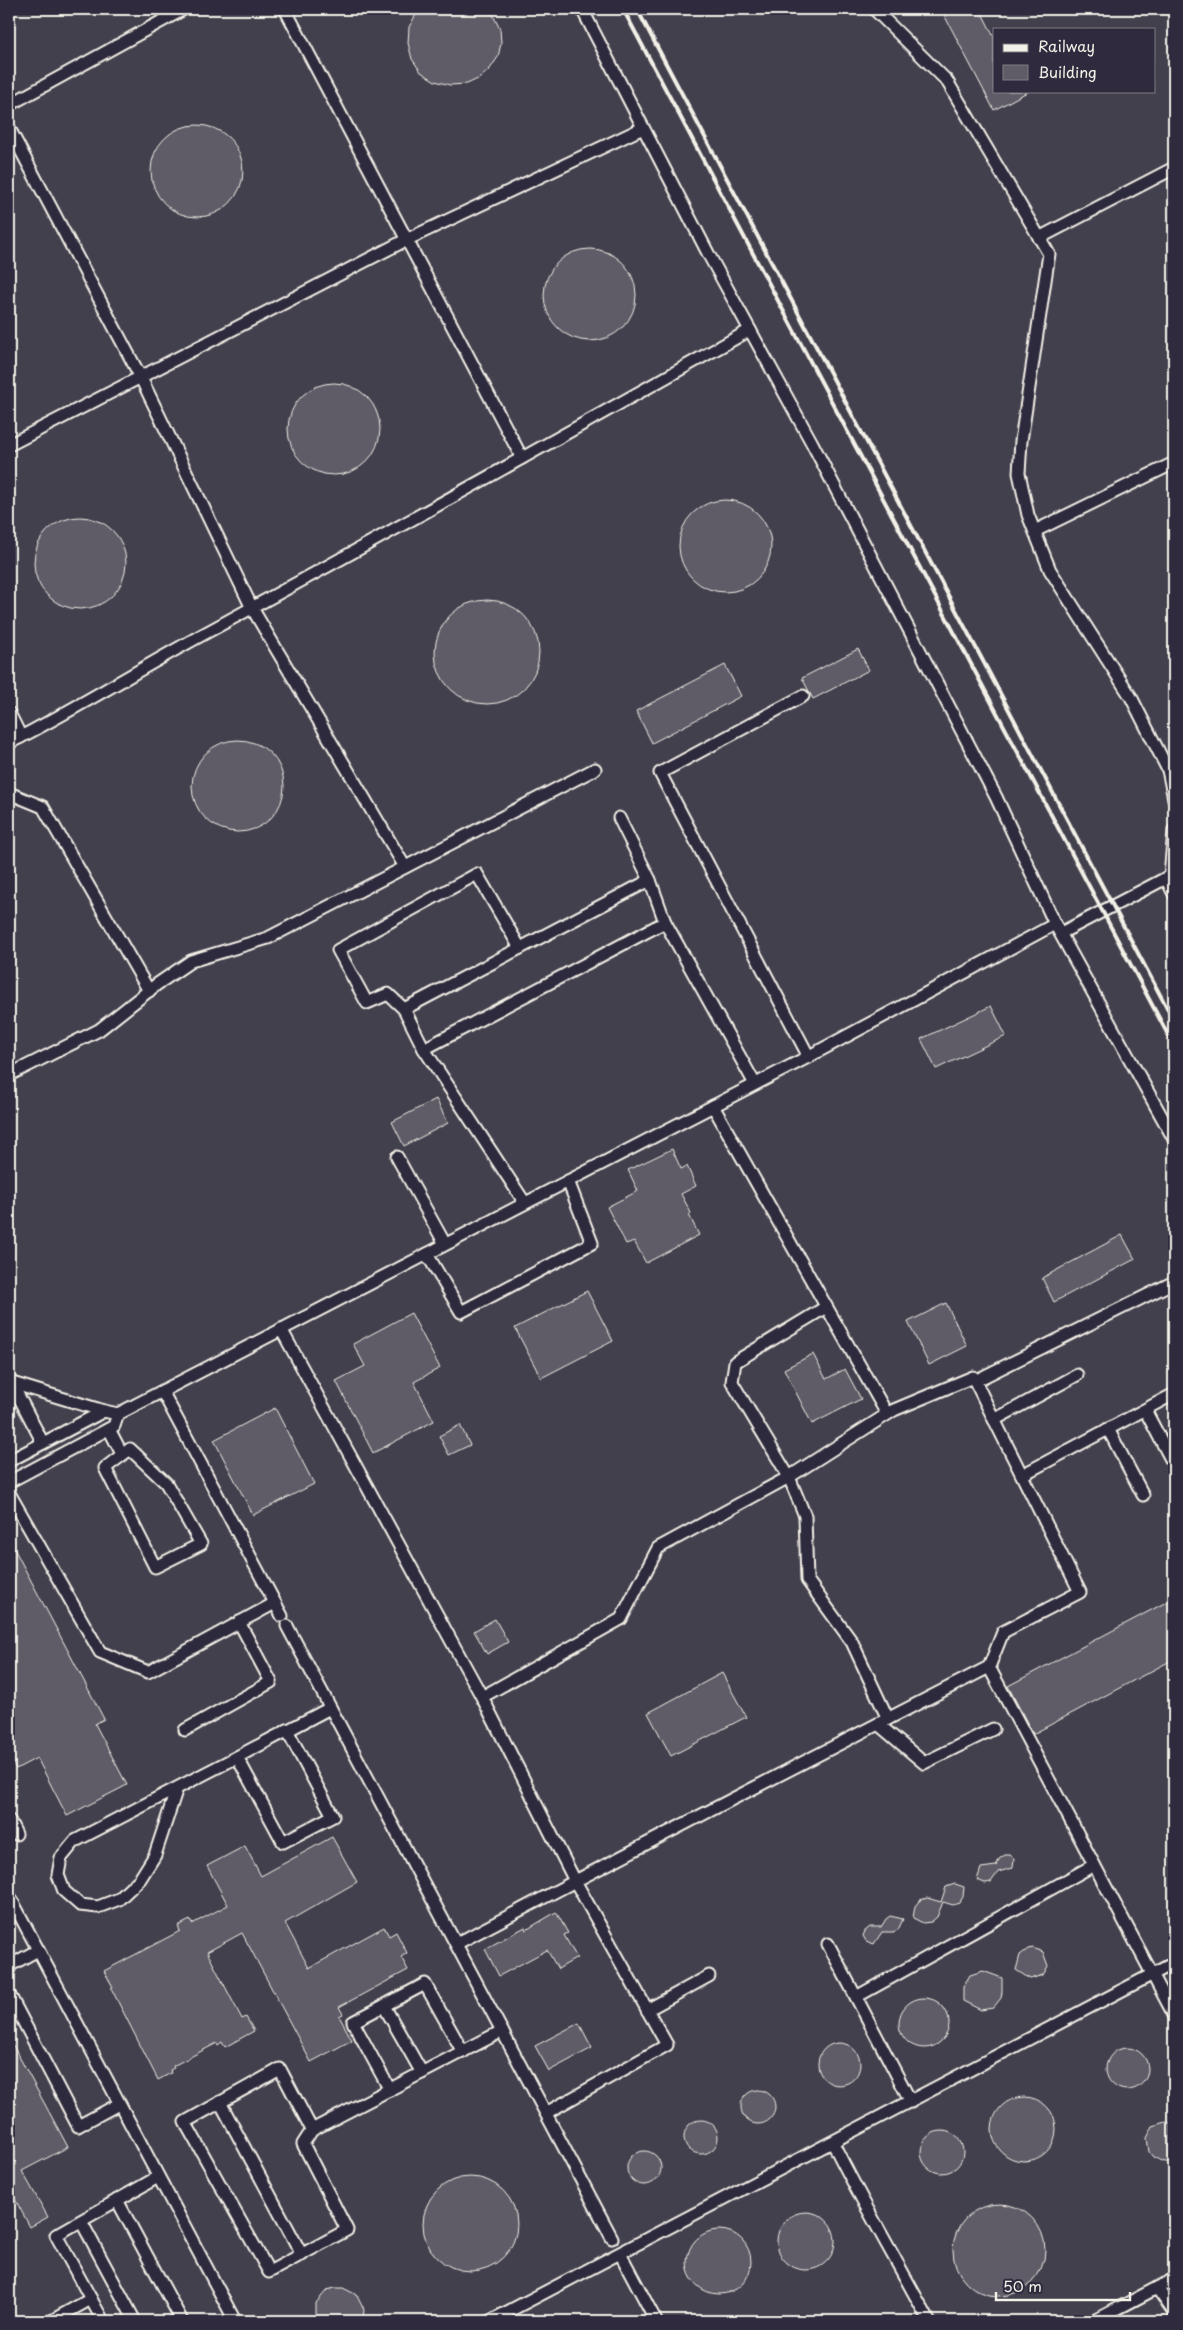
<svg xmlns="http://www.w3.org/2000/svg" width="1183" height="2330" font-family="'Playpen Sans',sans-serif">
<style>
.built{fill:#433f4e;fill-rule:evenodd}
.building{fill:#5f5c67;stroke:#f4f1e8}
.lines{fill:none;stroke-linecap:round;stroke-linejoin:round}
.service-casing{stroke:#f4f1e8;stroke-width:15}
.service{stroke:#2f2a3d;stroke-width:11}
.rail{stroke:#f4f1e8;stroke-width:4}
</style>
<rect width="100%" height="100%" fill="#373244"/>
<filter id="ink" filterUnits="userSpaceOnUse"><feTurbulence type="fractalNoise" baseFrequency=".02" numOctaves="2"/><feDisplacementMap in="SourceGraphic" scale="10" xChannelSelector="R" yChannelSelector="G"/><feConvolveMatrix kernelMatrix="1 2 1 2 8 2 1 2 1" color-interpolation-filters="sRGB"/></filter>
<g filter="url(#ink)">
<!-- built -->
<path class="built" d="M9,9h1165v2312h-1165zM994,29h160v62h-160z"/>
<!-- building -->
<g class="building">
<polygon points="419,9 490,9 500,29 501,43 498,57 490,69 480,78 467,84 450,85 435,81 421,72 412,59 408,43 409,27"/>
<polygon points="941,9 980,9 994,37 994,91 1029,91 994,110"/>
<circle cx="197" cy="171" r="46"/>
<circle cx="590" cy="295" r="46"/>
<circle cx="334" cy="429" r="46"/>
<circle cx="725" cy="546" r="46"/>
<circle cx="80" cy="563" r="46"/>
<circle cx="487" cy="652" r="52"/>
<polygon points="858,649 869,670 813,699 802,678"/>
<polygon points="725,665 741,696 652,743 636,711"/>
<circle cx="238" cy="786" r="46"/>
<polygon points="991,1006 1006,1036 936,1069 921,1039"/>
<polygon points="436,1099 448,1123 404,1146 392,1122"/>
<polygon points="672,1149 681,1169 687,1166 696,1186 681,1194 691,1213 689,1215 699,1235 646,1263 634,1241 626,1244 607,1207 638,1191 628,1170"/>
<polygon points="1122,1235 1135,1259 1054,1302 1042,1278"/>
<polygon points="587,1291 613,1341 541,1378 515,1328"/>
<polygon points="946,1303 967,1346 929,1365 908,1322"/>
<polygon points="411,1313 440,1368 414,1382 434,1421 373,1453 336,1381 365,1366 353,1344"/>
<polygon points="813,1354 826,1379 845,1369 861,1399 812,1424 784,1369"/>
<polygon points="275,1408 314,1484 253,1515 214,1440"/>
<polygon points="460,1425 470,1445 449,1455 439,1436"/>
<polygon points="9,1539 104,1719 95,1724 127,1785 67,1816 37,1758 16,1769 9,1755"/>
<polygon points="1174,1598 1174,1659 1033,1734 1008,1686"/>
<polygon points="495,1619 508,1642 487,1654 474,1631"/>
<polygon points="722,1673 746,1717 671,1756 648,1713"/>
<polygon points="332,1837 357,1882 285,1923 309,1968 384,1927 389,1936 396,1932 407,1953 401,1957 408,1970 339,2007 343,2014 339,2016 352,2040 311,2062 242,1933 207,1952 242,2019 246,2017 254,2031 225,2047 222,2042 218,2045 217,2043 173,2066 174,2068 170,2070 171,2073 158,2080 111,1988 113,1987 104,1971 180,1931 178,1926 190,1920 192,1924 228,1905 207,1866 245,1846 261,1876"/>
<polygon points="1005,1855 1010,1855 1014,1858 1013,1868 998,1872 991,1882 985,1883 977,1880 981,1868 996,1866 1000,1858"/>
<polygon points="955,1884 964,1887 963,1897 959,1903 953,1905 943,1902 937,1917 931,1922 923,1923 913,1918 915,1906 920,1900 927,1898 941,1902 946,1887"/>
<polygon points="556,1912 568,1933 564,1935 577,1958 558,1969 547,1950 499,1976 485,1949 525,1927 526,1930"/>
<polygon points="890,1916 903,1919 898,1930 893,1932 882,1932 874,1944 866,1941 863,1936 865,1931 870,1927 881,1927 886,1919"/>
<polygon points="1033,1948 1043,1952 1048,1966 1043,1975 1030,1979 1016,1970 1020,1955 1028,1949"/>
<polygon points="983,1971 1002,1978 1002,1992 1001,1998 993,2008 981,2010 963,2001 963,1987 970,1975"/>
<circle cx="924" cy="2023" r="25"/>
<polygon points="579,2023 592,2048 549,2071 535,2046"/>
<polygon points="9,2038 68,2147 22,2171 48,2217 30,2227 9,2188"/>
<circle cx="839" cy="2064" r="21"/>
<circle cx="1127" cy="2069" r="21"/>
<circle cx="758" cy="2107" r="17"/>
<circle cx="1024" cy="2129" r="32"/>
<circle cx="701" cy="2137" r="17"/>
<polygon points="1166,2122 1174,2123 1174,2162 1165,2162 1153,2157 1149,2152 1147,2138 1153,2126"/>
<circle cx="942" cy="2152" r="21"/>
<circle cx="644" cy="2168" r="17"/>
<circle cx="470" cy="2224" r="47"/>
<circle cx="999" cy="2250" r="46"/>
<circle cx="806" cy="2241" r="29"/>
<circle cx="719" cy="2262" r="32"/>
<polygon points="335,2288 343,2288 357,2295 364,2309 363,2321 316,2321 316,2303 327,2290"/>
</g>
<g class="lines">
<!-- service casing -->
<g class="service-casing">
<g id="service">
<polyline points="285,9 522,458"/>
<polyline points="582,9 710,257 812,443 996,797 1055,924"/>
<polyline points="874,9 947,81 1049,254 1021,441 1019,473 1028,515 1050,570 1131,697 1168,770 1174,799"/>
<polyline points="9,105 184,9"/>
<polyline points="9,128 140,376 252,608 405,867"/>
<polyline points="1039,238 1174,168"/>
<polyline points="9,445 406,240 643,128"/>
<polyline points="1035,531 1174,463"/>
<polyline points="803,696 660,773 809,1057"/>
<polyline points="9,713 21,737"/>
<path d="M9,743c69,-35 135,-77 204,-114 180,-98 358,-198 537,-299"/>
<polyline points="9,793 43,807 149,991"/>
<polyline points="619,818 650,880"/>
<polyline points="1166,878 1174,894"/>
<polyline points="1061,933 1170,876 1174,830"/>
<polyline points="404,1009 388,994 367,1003 338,950 477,874 520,948"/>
<polyline points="424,1049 404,1009 650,880 665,922"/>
<polyline points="9,1075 99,1030 156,985 191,961 268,938 595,769"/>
<polyline points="713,1106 887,1414"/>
<polyline points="397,1157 445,1244"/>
<polyline points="525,1203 424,1049 665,922 755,1084"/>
<polyline points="427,1254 461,1312 592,1243 568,1181"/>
<polyline points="826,1307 735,1362 732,1382 789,1477 805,1516 807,1580 852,1642 888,1719"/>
<polyline points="281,1329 482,1697"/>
<polyline points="10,1380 43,1443"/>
<polyline points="975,1381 1174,1282"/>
<polyline points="12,1383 104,1411"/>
<polyline points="162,1391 282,1616"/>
<polyline points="1145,1410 1174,1465"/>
<polyline points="994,1420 1077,1375"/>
<polyline points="109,1429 122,1454"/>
<polyline points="1108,1429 1143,1495"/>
<polygon points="130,1449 166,1483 201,1544 155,1567 105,1468"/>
<polyline points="9,1461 104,1411 118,1414 804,1059 1055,924 1174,1139"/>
<polyline points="1022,1475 1174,1394"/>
<polyline points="9,1482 114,1426 118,1414"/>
<polyline points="9,1493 100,1652 148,1672 275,1603"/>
<polyline points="287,1626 612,2238"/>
<polyline points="989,1667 1174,2015"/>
<polyline points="878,1724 924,1763 993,1729"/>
<polyline points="185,1730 271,1682 239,1622"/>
<polyline points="237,1757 283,1842 333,1816 287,1730"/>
<polyline points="177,1788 155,1855 140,1879 119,1899 98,1907 80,1905 64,1891 58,1875 61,1858 75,1841 177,1788 237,1757 330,1708"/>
<polyline points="9,1820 16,1834"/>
<polyline points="9,1895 235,2321"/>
<path d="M456,1944c177,-94 355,-186 533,-277l14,-35 77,-40 -107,-215 -79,33 -105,67 -131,71 -37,71 -139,78 93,184 92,164 -121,68"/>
<polyline points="828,1944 856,1997"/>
<polyline points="9,1966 38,1950"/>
<polyline points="9,1994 78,2126 119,2104"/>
<polyline points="384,2006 422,2073"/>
<polyline points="647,2010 709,1976"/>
<polyline points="390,2090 353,2022 425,1984 463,2052"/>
<polyline points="220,2102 302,2255"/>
<polyline points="911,2102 856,1997 1094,1865"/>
<polyline points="312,2130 303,2144 347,2230 269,2272 185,2122 280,2069 312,2130 502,2031"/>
<path d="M833,2143c30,61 64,118 96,178"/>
<polyline points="117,2200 182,2321"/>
<polyline points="81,2221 135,2321"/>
<polyline points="621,2255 656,2321"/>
<polyline points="1157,2288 1174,2312"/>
<polyline points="51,2321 91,2299"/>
<polyline points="103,2321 56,2235 158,2177"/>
<polyline points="490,2321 1174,1963"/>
<polyline points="1094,2321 1174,2279"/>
</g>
</g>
<!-- service -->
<use href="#service" class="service"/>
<!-- rail -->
<g class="rail">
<polyline points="623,9 1174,1046"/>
<polyline points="637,9 1174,1021"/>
</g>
</g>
</g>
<!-- margin -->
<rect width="1183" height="2330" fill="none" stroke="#2f2a3d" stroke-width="30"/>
<rect x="15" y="15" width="1153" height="2300" fill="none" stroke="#f4f1e8" stroke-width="2" filter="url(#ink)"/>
<!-- legend -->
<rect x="993" y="28" width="162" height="65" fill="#2f2a3d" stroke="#7e7a81"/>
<rect x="1003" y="44" width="25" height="8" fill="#f4f1e8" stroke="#7e7a81"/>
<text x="1038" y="52" font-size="15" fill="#f4f1e8">Railway</text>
<rect x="1003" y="65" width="25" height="15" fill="#5f5c67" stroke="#7e7a81"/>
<text x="1038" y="78" font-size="15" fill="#f4f1e8">Building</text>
<!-- scale -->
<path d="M996 2292v8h134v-8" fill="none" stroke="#f4f1e8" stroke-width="2.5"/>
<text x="1003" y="2292" font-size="15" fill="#f4f1e8" stroke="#2f2a3d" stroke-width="4" paint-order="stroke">50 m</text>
</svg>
